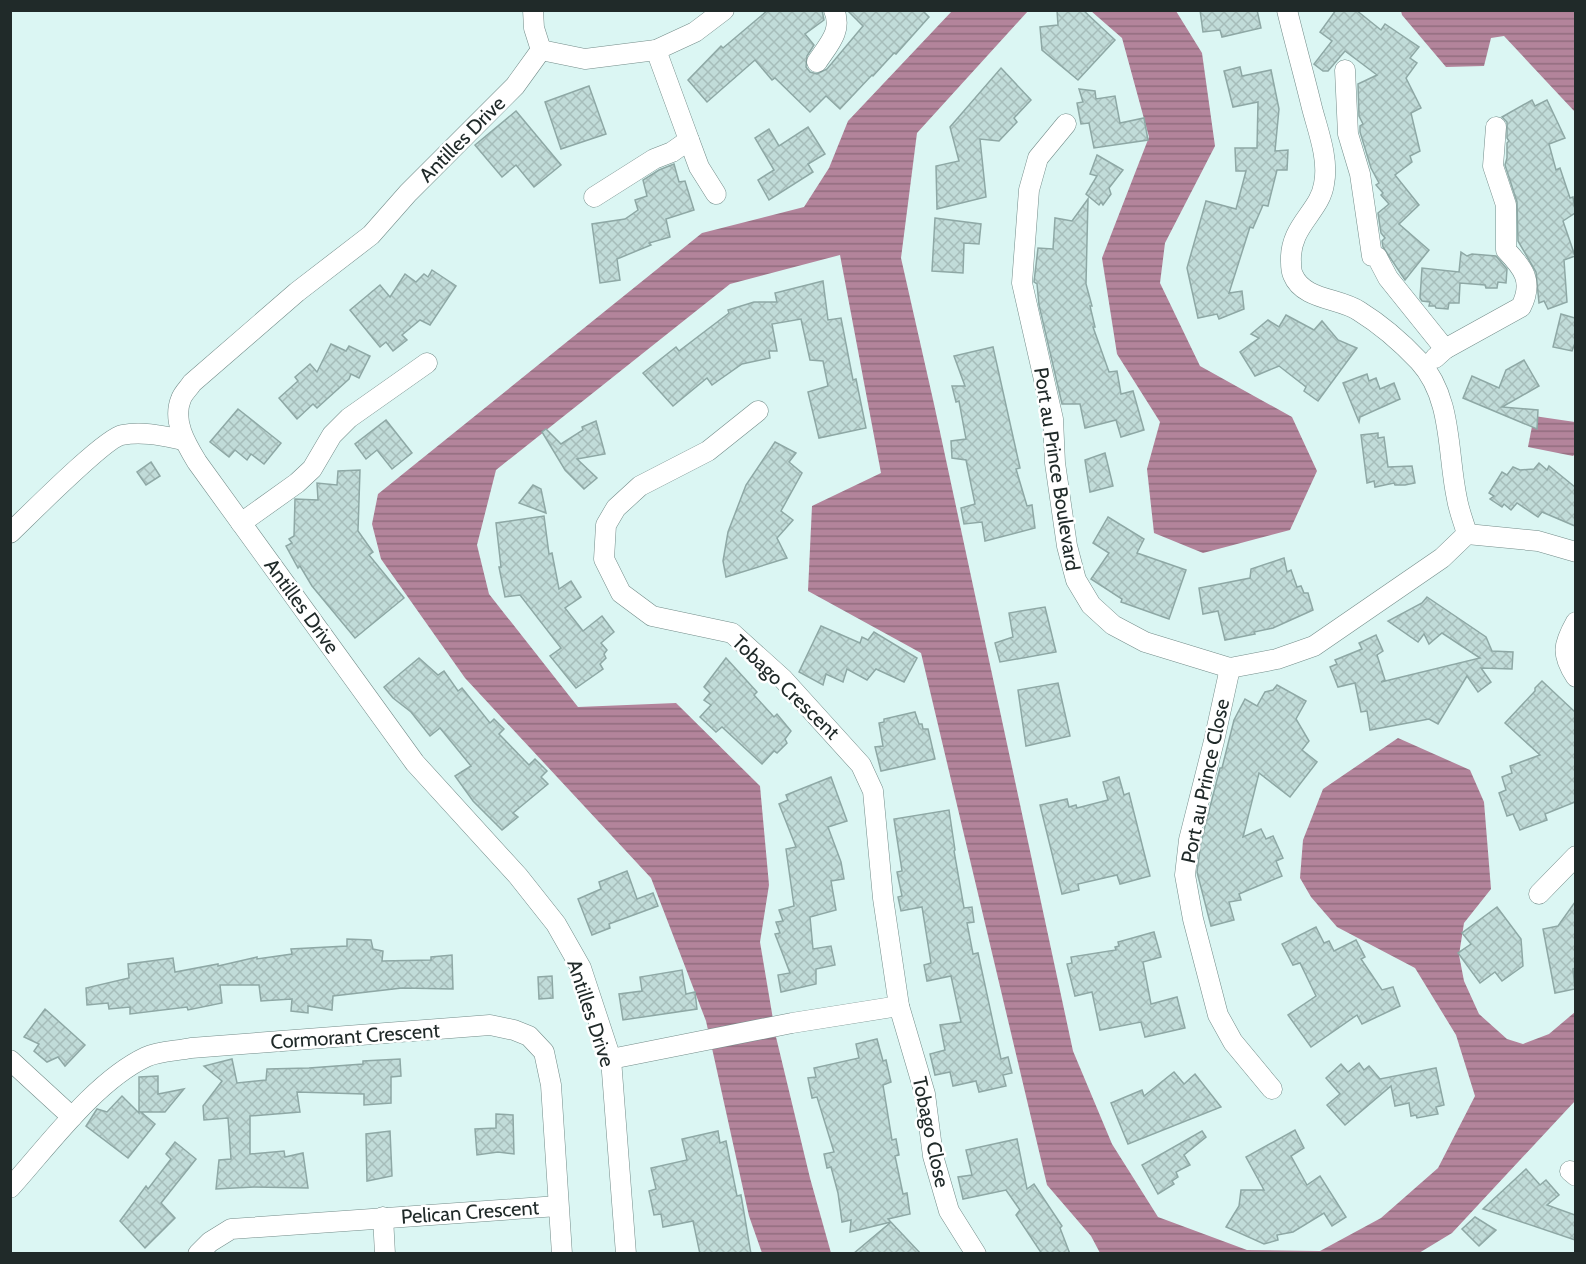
<svg xmlns="http://www.w3.org/2000/svg" width="1586" height="1264" font-family="Cabin,sans-serif">
<style>
.water{fill:url(#water-rules)}
.building{fill:url(#building-cross-hatch);stroke:#8ea8a5;stroke-width:1.5}
.lines{fill:none;stroke-linecap:round;stroke-linejoin:round}
.minor-casing{stroke:#738c89;stroke-width:21}
.minor{stroke:#fff;stroke-width:20}
.labels{text-anchor:middle;stroke-width:5;stroke-linejoin:round;paint-order:stroke}
.street-label{font-size:20px;fill:#202a29;stroke:#fff}
</style>
<defs>
<pattern id="water-rules" width="6" height="5" patternUnits="userSpaceOnUse" patternTransform="scale(1.5)"><rect width="6" height="5" fill="#b3849b"/><path d="M0 2.5h6" fill="none" stroke="#916c7e"/></pattern>
<pattern id="building-cross-hatch" width="8" height="8" patternUnits="userSpaceOnUse" patternTransform="scale(1.5)"><rect width="8" height="8" fill="#c1dcd9"/><path d="M0 0l8 8M0 8l8-8" fill="none" stroke="#a6bdba"/></pattern>
</defs>
<rect width="100%" height="100%" fill="#dbf6f3"/>
<!-- water -->
<g class="water">
<polygon points="952,11 1028,11 917,133 901,258 934,404 1073,1051 1112,1144 1158,1217 1247,1250 1320,1251 1381,1218 1438,1168 1475,1096 1456,1035 1415,968 1337,927 1311,897 1300,878 1303,840 1323,789 1398,738 1470,770 1484,802 1491,889 1464,923 1459,955 1464,981 1479,1014 1507,1039 1523,1044 1549,1034 1575,1012 1575,1101 1452,1233 1419,1253 1100,1253 1091,1236 1047,1185 921,653 808,591 812,506 881,473 840,255 730,284 496,470 477,545 489,594 578,707 676,703 760,786 769,885 760,942 776,1037 810,1178 831,1253 762,1253 749,1216 706,1021 651,878 465,678 381,559 372,524 378,494 702,233 804,207 829,168 848,121"/>
<polygon points="1091,11 1176,11 1202,53 1215,146 1165,243 1160,283 1200,366 1292,417 1317,471 1290,530 1203,553 1154,533 1147,469 1160,422 1117,354 1102,258 1149,137 1122,38"/>
<polygon points="1401,11 1575,11 1575,112 1504,36 1491,38 1484,66 1446,67 1402,15"/>
<polygon points="1534,416 1575,422 1575,454 1573,456 1528,447"/>
</g>
<!-- building -->
<g class="building">
<polygon points="768,10 822,10 824,20 805,34 814,45 807,56 806,67 810,72 817,74 827,69 863,26 847,10 922,10 929,17 896,54 894,53 873,76 872,75 840,109 826,96 810,112 775,78 772,80 755,60 707,102 688,80 721,46 723,48"/>
<polygon points="1057,10 1083,10 1115,40 1078,80 1042,50 1040,27 1058,25"/>
<polygon points="1200,10 1257,10 1261,28 1222,37 1220,30 1203,32"/>
<polygon points="1336,10 1356,10 1381,30 1385,24 1419,47 1410,58 1417,63 1406,78 1421,108 1411,113 1420,151 1410,156 1412,162 1395,175 1419,205 1399,224 1429,250 1405,280 1383,247 1382,241 1385,238 1381,233 1378,213 1389,204 1381,195 1383,193 1376,185 1379,183 1371,168 1360,132 1360,126 1363,124 1359,116 1358,84 1377,75 1345,51 1328,71 1323,71 1314,64 1332,41 1320,32"/>
<polygon points="1240,67 1242,76 1271,70 1279,109 1275,151 1288,150 1287,170 1277,170 1268,206 1263,205 1253,228 1250,227 1229,293 1242,291 1244,309 1219,319 1217,314 1198,318 1187,268 1206,201 1236,209 1246,171 1236,171 1235,148 1257,148 1258,102 1233,107 1224,71"/>
<polygon points="1001,68 1031,100 1014,118 1017,122 999,141 980,139 986,197 937,209 936,166 959,161 950,127"/>
<polygon points="589,86 606,134 561,149 545,102"/>
<polygon points="1079,89 1095,91 1096,99 1115,96 1120,123 1144,118 1148,140 1094,148 1089,123 1081,124 1077,103 1083,102"/>
<polygon points="1532,100 1535,106 1547,100 1565,138 1549,144 1556,170 1560,168 1570,198 1573,197 1575,210 1575,213 1563,221 1575,256 1564,260 1567,302 1548,309 1544,301 1539,303 1536,272 1518,241 1517,202 1505,165 1507,158 1507,143 1509,141 1507,138 1507,122 1502,117"/>
<polygon points="516,111 561,165 534,187 516,165 502,177 475,145"/>
<polygon points="808,127 825,154 808,164 813,172 769,200 758,180 774,170 755,138 769,129 779,146"/>
<polygon points="1097,155 1123,170 1109,188 1111,194 1103,205 1101,202 1099,205 1086,194 1097,176 1090,174"/>
<polygon points="674,164 679,182 685,181 694,210 666,219 670,237 649,243 651,245 617,259 620,280 600,283 592,224 625,219 638,210 635,200 647,196 643,180 659,170"/>
<polygon points="1088,199 1086,284 1092,306 1090,306 1095,327 1093,327 1109,372 1117,371 1121,394 1133,391 1144,430 1121,437 1116,420 1085,428 1080,404 1062,404 1039,305 1037,284 1034,282 1038,248 1053,249 1055,218 1072,221"/>
<polygon points="935,218 981,224 979,244 964,243 963,273 932,271"/>
<polygon points="1461,252 1467,256 1472,254 1496,256 1507,269 1506,283 1498,282 1497,288 1486,288 1485,285 1460,283 1459,303 1449,303 1448,309 1436,308 1435,306 1429,306 1430,302 1422,301 1420,298 1422,268 1459,272"/>
<polygon points="432,270 456,286 430,325 420,320 402,335 407,340 393,351 386,342 380,347 350,310 380,285 390,297 405,274 416,282 424,274 428,277"/>
<polygon points="823,281 828,320 841,318 853,380 856,379 866,428 819,438 808,392 828,386 823,361 810,360 801,319 772,324 777,351 769,351 770,358 742,364 712,385 707,378 673,406 643,373 676,347 679,351 729,313 728,310 754,302 777,302 775,293"/>
<polygon points="1561,314 1575,318 1575,343 1572,351 1553,347"/>
<polygon points="1286,315 1314,330 1322,321 1338,340 1357,348 1318,401 1304,391 1306,387 1279,366 1255,376 1240,352 1259,338 1251,334 1268,320 1279,327"/>
<polygon points="331,344 346,351 349,346 370,356 359,378 351,374 349,379 317,408 313,404 297,419 279,398 298,381 295,377 310,364 317,372"/>
<polygon points="993,347 1020,468 1016,469 1027,506 1032,505 1035,528 985,541 982,522 964,524 961,508 975,504 966,460 952,458 951,441 966,439 959,401 956,402 952,386 965,386 954,356"/>
<polygon points="1524,360 1539,386 1502,407 1538,410 1537,429 1463,398 1472,376 1499,388 1506,370"/>
<polygon points="1367,374 1369,381 1376,378 1380,389 1394,383 1400,399 1360,417 1359,422 1343,383"/>
<polygon points="238,409 281,443 264,464 251,454 247,460 235,450 229,457 210,442"/>
<polygon points="386,420 412,453 392,469 377,450 366,459 355,444"/>
<polygon points="596,421 605,454 577,459 597,478 584,489 565,470 542,432 546,429 561,444 583,430 582,427"/>
<polygon points="1378,433 1378,438 1384,437 1388,467 1412,466 1415,483 1405,485 1395,485 1394,483 1375,487 1374,481 1367,483 1361,435"/>
<polygon points="775,442 796,453 789,462 802,473 781,511 793,520 777,538 787,558 726,577 723,561 728,532 746,485"/>
<polygon points="1105,453 1113,486 1090,492 1085,460"/>
<polygon points="151,462 160,476 146,485 137,472"/>
<polygon points="1539,463 1547,470 1549,466 1575,487 1575,526 1542,512 1538,517 1517,503 1511,510 1504,504 1502,507 1490,499 1494,496 1489,493 1502,472 1507,475 1513,467 1520,470 1534,469"/>
<polygon points="360,470 358,531 373,552 369,555 404,598 355,638 312,586 300,566 298,568 286,546 292,543 289,539 294,536 295,499 318,500 317,483 337,485 338,471"/>
<polygon points="533,485 541,489 546,513 519,503"/>
<polygon points="544,516 549,554 552,553 559,589 571,581 581,597 565,608 583,631 602,616 614,632 601,643 607,650 604,654 606,658 600,664 603,669 576,688 550,656 561,648 520,595 505,597 499,567 501,567 496,523"/>
<polygon points="1108,517 1144,539 1137,553 1186,570 1169,619 1121,602 1122,599 1091,579 1109,553 1093,543"/>
<polygon points="1284,558 1287,572 1291,570 1297,587 1301,586 1304,593 1308,593 1313,610 1273,628 1254,632 1255,634 1225,640 1218,611 1203,614 1199,588 1250,578 1251,569"/>
<polygon points="1427,597 1486,637 1492,651 1513,652 1512,669 1481,668 1491,682 1478,692 1467,676 1438,724 1429,719 1370,730 1367,711 1361,712 1355,683 1338,687 1330,667 1337,664 1335,660 1362,649 1359,643 1376,635 1383,651 1377,655 1385,680 1381,682 1480,658 1442,633 1429,644 1424,634 1418,642 1388,621 1422,603"/>
<polygon points="1045,607 1056,652 1000,662 995,643 1013,637 1009,613"/>
<polygon points="821,626 860,643 862,637 868,640 874,632 917,658 904,682 876,669 867,680 847,669 843,682 826,674 823,685 799,672"/>
<polygon points="419,658 438,675 444,671 458,691 462,688 490,723 494,719 504,729 499,734 529,765 535,759 547,771 541,777 548,784 513,813 518,817 502,830 473,801 455,776 471,766 440,728 430,736 411,712 393,698 384,687"/>
<polygon points="726,658 757,692 754,695 774,717 777,714 791,731 785,739 787,743 777,753 774,751 762,764 722,727 716,732 700,717 711,705 704,700 710,693 704,687"/>
<polygon points="1542,681 1575,712 1575,802 1545,814 1547,820 1520,830 1513,814 1507,816 1499,793 1506,790 1502,777 1512,773 1510,766 1540,755 1505,723 1535,691 1535,688"/>
<polygon points="1058,683 1070,736 1026,746 1018,690"/>
<polygon points="1277,685 1306,701 1296,719 1309,741 1302,750 1317,762 1290,797 1259,773 1243,837 1261,829 1266,839 1273,836 1283,858 1276,861 1282,876 1239,894 1241,900 1229,902 1234,920 1211,926 1197,872 1201,842 1220,768 1222,768 1234,720 1245,699 1257,706 1265,692 1273,690"/>
<polygon points="915,712 919,724 922,724 923,729 928,729 935,759 881,771 875,747 883,746 879,723 884,722 884,719"/>
<polygon points="831,777 847,821 828,827 841,862 844,879 831,881 836,910 810,917 813,949 831,946 835,965 816,969 816,984 781,992 778,975 790,973 775,934 780,933 776,922 783,921 779,910 794,906 786,849 796,847 779,804 788,800 786,795"/>
<polygon points="1119,777 1124,795 1129,793 1150,876 1120,884 1117,875 1078,884 1079,890 1062,894 1040,805 1067,799 1069,807 1076,805 1077,808 1108,800 1103,782"/>
<polygon points="949,810 955,850 954,851 964,908 972,907 974,922 967,923 973,954 978,953 1001,1059 1008,1057 1012,1073 1003,1075 1006,1086 979,1092 976,1081 953,1086 950,1072 935,1075 930,1054 945,1050 940,1025 961,1022 951,976 927,981 924,965 931,963 922,907 901,911 898,897 902,896 897,872 902,871 894,819"/>
<polygon points="627,871 637,899 653,893 658,906 609,924 610,928 592,935 578,899 601,889 599,882"/>
<polygon points="1575,902 1575,968 1573,969 1575,989 1555,993 1543,929 1558,926"/>
<polygon points="1497,907 1521,939 1523,966 1502,981 1495,972 1480,983 1458,953 1471,944 1462,933"/>
<polygon points="1316,927 1324,943 1329,941 1334,951 1356,940 1365,957 1361,959 1382,990 1393,987 1400,1006 1362,1024 1357,1015 1311,1047 1288,1015 1316,996 1300,963 1293,965 1282,944"/>
<polygon points="1154,932 1161,957 1143,962 1151,1004 1177,997 1185,1028 1145,1037 1141,1022 1100,1030 1092,992 1075,996 1067,964 1072,963 1071,957 1116,950 1115,947 1119,946 1118,942"/>
<polygon points="347,939 371,940 373,949 383,951 382,961 431,960 431,957 452,955 453,989 402,988 333,996 332,1010 308,1006 308,1013 291,1011 292,999 261,1001 259,985 220,985 222,1003 188,1010 187,1007 130,1014 130,1007 109,1009 108,1003 87,1005 86,988 129,978 128,964 173,958 175,972 218,964 218,966 257,957 257,959 292,954 291,949 347,946"/>
<polygon points="682,970 686,994 695,992 697,1009 623,1020 619,994 642,991 640,977"/>
<polygon points="552,976 553,998 539,999 538,977"/>
<polygon points="45,1009 85,1045 65,1066 58,1057 47,1062 34,1051 39,1044 24,1037"/>
<polygon points="877,1039 883,1061 886,1060 891,1082 883,1085 892,1140 896,1139 899,1155 895,1156 903,1194 907,1193 910,1214 888,1219 921,1254 853,1254 891,1222 850,1232 851,1220 842,1222 838,1193 831,1167 827,1168 824,1154 834,1152 817,1097 812,1098 808,1078 816,1077 814,1068 859,1058 856,1044"/>
<polygon points="232,1059 237,1083 266,1080 267,1069 309,1068 363,1064 363,1061 400,1059 401,1076 391,1077 391,1103 364,1105 364,1094 297,1092 300,1112 250,1116 250,1154 284,1151 285,1157 303,1153 308,1188 254,1187 216,1189 219,1160 231,1159 228,1118 204,1120 203,1106 222,1081 204,1066"/>
<polygon points="1359,1063 1364,1070 1369,1066 1380,1079 1436,1068 1444,1105 1436,1107 1438,1114 1417,1118 1416,1115 1411,1116 1409,1103 1395,1106 1391,1086 1345,1125 1327,1105 1340,1094 1326,1078 1341,1064 1348,1072"/>
<polygon points="1174,1072 1184,1084 1195,1074 1221,1107 1128,1144 1111,1103 1142,1090 1144,1096"/>
<polygon points="158,1076 158,1094 184,1089 165,1112 141,1112 155,1124 128,1158 86,1126 97,1109 107,1112 122,1096 139,1113 139,1077"/>
<polygon points="496,1114 513,1115 514,1154 498,1152 477,1155 475,1129 496,1128"/>
<polygon points="1295,1130 1304,1148 1291,1156 1307,1185 1320,1176 1346,1217 1332,1226 1324,1213 1293,1232 1277,1235 1278,1240 1264,1244 1226,1227 1239,1206 1241,1190 1264,1190 1246,1157"/>
<polygon points="390,1131 392,1176 367,1181 366,1134"/>
<polygon points="718,1131 720,1143 726,1141 737,1196 741,1195 751,1254 700,1254 693,1221 663,1227 661,1214 654,1215 649,1191 656,1189 651,1168 687,1160 682,1139"/>
<polygon points="1202,1131 1206,1137 1184,1155 1190,1165 1176,1172 1178,1177 1172,1181 1174,1184 1158,1194 1142,1165"/>
<polygon points="1017,1139 1027,1189 1034,1184 1062,1226 1060,1228 1070,1254 1042,1254 1016,1215 1020,1210 1006,1190 963,1199 958,1177 972,1175 966,1150"/>
<polygon points="175,1142 196,1159 161,1203 175,1218 145,1248 120,1221 146,1186 148,1189 171,1159 166,1154"/>
<polygon points="1526,1169 1540,1185 1546,1180 1559,1195 1547,1205 1575,1215 1575,1240 1483,1209"/>
<polygon points="1475,1217 1496,1230 1479,1246 1462,1229"/>
</g>
<g class="lines">
<!-- minor casing -->
<g class="minor-casing">
<g id="minor">
<polyline points="533,10 534,28 541,50"/>
<path d="M1287,10c8,33 17,65 25,98 6,23 17,51 12,76 -4,28 -35,42 -33,78 0,4 0,9 2,13 10,25 47,23 66,36 21,13 43,32 60,50 34,37 28,92 38,138 2,12 7,24 10,35"/>
<path d="M541,50l-26,36 -107,107 -37,42 -74,57 -105,91c-3,5 -9,10 -11,16 -9,22 5,45 16,63l218,301 103,113 38,48 25,44 30,91 15,195"/>
<polyline points="541,50 585,59 656,50 695,32 724,10"/>
<path d="M817,62c11,-17 26,-31 17,-52"/>
<polyline points="1345,70 1348,134 1360,174 1372,256 1377,257 1388,278 1445,349"/>
<polyline points="1066,124 1038,158 1029,190 1022,283 1053,419 1055,463 1067,546 1076,580 1091,605 1113,625 1145,642 1230,668 1277,659 1314,646 1442,558 1467,534 1538,541 1576,552"/>
<polyline points="689,140 699,167 716,194"/>
<polyline points="594,197 654,159 672,152 689,140 656,50"/>
<path d="M1435,358l10,-9 76,-42c13,-26 2,-39 -15,-57v-45l-13,-39 3,-39"/>
<polyline points="758,411 708,451 640,486 616,508 606,525 604,559 621,593 652,616 732,633 783,679 861,765 873,791 883,898 899,1006 925,1094 933,1156 949,1211 976,1254"/>
<polyline points="241,523 297,483 312,469 332,435 349,418 427,363"/>
<path d="M10,533c18,-17 95,-95 112,-98 21,-4 41,1 61,5"/>
<path d="M1576,622c-13,23 -15,32 0,55"/>
<polyline points="1230,668 1214,741 1189,840 1185,875 1193,919 1218,1015 1233,1042 1272,1089"/>
<polyline points="1539,894 1576,856"/>
<polyline points="611,1059 792,1023 899,1006"/>
<polyline points="10,1060 72,1117"/>
<polyline points="1570,1171 1576,1176"/>
<path d="M10,1188c38,-42 85,-107 136,-131 13,-6 31,-6 45,-9l299,-23 24,5 15,6 15,16 7,33 11,169"/>
<polyline points="383,1217 385,1254"/>
<polyline points="198,1254 210,1242 231,1229 558,1206"/>
</g>
</g>
<!-- minor -->
<use href="#minor" class="minor"/>
</g>
<g class="labels">
<!-- street labels -->
<g class="street-label">
<text transform="translate(462 139) rotate(-45)" y="7">Antilles Drive</text>
<text transform="translate(1057 469) rotate(81)" y="7">Port au Prince Boulevard</text>
<text transform="translate(302 606) rotate(54)" y="7">Antilles Drive</text>
<text transform="translate(786 687) rotate(44)" y="7">Tobago Crescent</text>
<text transform="translate(1205 781) rotate(-78)" y="7">Port au Prince Close</text>
<text transform="translate(591 1013) rotate(72)" y="7">Antilles Drive</text>
<text transform="translate(355 1036) rotate(-4)" y="7">Cormorant Crescent</text>
<text transform="translate(931 1132) rotate(78)" y="7">Tobago Close</text>
<text transform="translate(470 1212) rotate(-4)" y="7">Pelican Crescent</text>
</g>
</g>
<!-- border -->
<rect width="1586" height="1264" fill="none" stroke="#202a29" stroke-width="24"/>
</svg>
